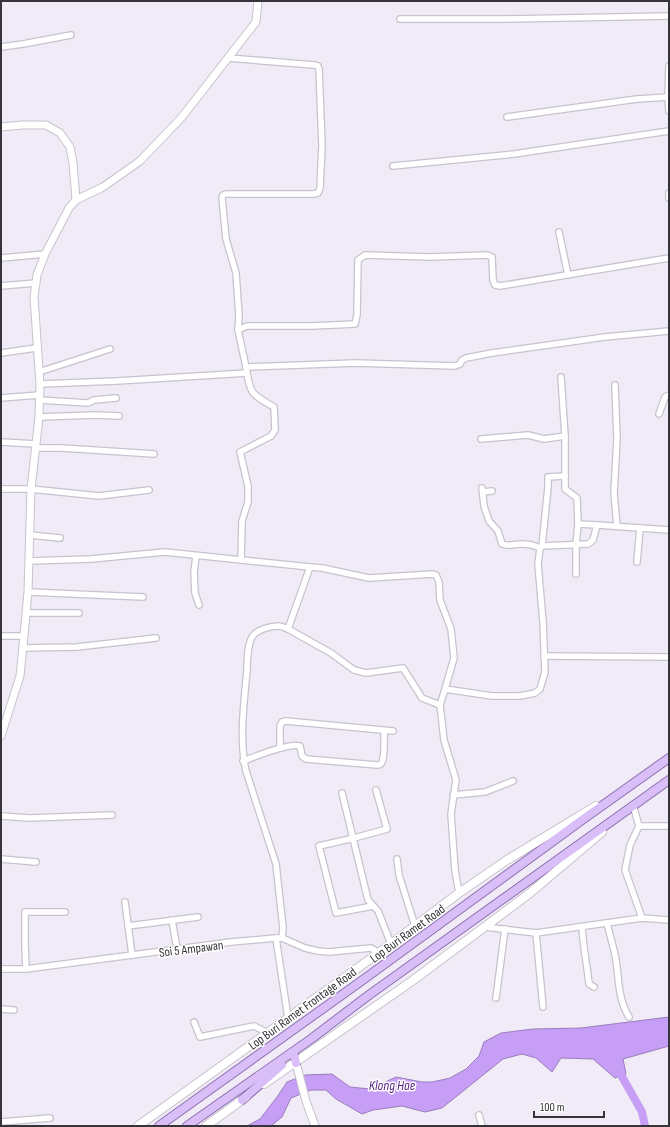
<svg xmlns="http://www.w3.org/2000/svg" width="670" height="1127" font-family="'Sofia Sans Condensed',sans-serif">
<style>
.water{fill:#c69ef5;stroke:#9a7ebc}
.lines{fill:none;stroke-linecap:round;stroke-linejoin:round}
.river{stroke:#c69ef5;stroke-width:8}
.minor-casing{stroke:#c7c3cd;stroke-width:8}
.tertiary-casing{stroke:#c7c3cd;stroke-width:9}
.secondary-casing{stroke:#c7c3cd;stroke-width:10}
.primary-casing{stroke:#8f72b1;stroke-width:10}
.minor{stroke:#fff;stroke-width:5.5}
.tertiary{stroke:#fff;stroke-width:7}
.secondary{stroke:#fff;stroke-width:8}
.primary{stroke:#d9bef7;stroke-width:8}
.labels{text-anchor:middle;stroke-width:3;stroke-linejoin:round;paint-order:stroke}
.street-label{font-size:13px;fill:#353438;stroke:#fff}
.water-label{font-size:14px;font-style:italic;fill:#551f82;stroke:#fff}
</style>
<rect width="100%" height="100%" fill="#f0ebf6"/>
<!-- water -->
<polygon class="water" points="669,1017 669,1046 623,1059 626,1074 615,1078 593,1059 561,1058 552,1072 536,1058 522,1054 503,1059 442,1108 425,1112 402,1106 373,1110 362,1114 336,1099 326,1090 311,1090 291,1098 282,1117 271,1126 247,1126 260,1119 277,1097 287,1082 305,1075 332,1074 350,1087 370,1089 396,1077 422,1082 432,1082 450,1078 466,1069 479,1056 484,1042 501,1033 533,1029 581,1028"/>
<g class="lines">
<!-- river -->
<polyline class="river" points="616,1066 642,1112 645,1126"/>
<!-- minor casing -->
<g class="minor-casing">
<g id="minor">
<polyline points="400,19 503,19 669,16"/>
<polyline points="1,47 23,44 71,35"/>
<polyline points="228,58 314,65 318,66 319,69 322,146 320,188 318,193 314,194 226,194 223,195 222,198 226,239 236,273 239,316 238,330"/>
<polyline points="669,66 668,97 669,111"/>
<polyline points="507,117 637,99 668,97"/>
<polyline points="393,166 514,154 669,131"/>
<polyline points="669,193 669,198"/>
<polyline points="559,232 568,275"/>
<polyline points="1,258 45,254"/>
<polyline points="1,286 36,283"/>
<polyline points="1,353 36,348"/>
<polyline points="246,367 238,330 247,326 312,326 355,324 357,315 358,260 365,255 430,257 487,255 492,257 493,280 495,285 500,286 669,258"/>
<polyline points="39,372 110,349"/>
<polyline points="561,377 565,436 565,489 577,498 578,524 576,545 576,574"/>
<polyline points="40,384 117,381 247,373"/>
<polyline points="615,385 617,439 614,493 617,526"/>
<polyline points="1,398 39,395"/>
<polyline points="39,400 88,403 94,400 116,398"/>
<polyline points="659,414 665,397 669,395"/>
<polyline points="39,417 95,415 119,416"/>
<polyline points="481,439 528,435 544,439 565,436"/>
<polyline points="1,442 36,444"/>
<polyline points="36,448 62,448 154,454"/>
<path d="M482,488l2,18 5,15 9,10 4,13c9,3 10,0 19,0 6,0 13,1 19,4"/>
<polyline points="1,489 31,489 99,496 149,490"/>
<polyline points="483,492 492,491"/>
<polyline points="578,524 597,525"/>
<polyline points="30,535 60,538"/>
<polyline points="542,546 548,487 548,477 565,476"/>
<polyline points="196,556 194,572 195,593 199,605"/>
<path d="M241,559l1,-38 6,-19v-16l-8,-34 31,-16 4,-6 -1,-23c-23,-13 -24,-13 -28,-40l110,-4 99,3 5,-2 2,-4 4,-2 26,-5 113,-16 64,-6"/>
<polyline points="29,561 91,559 165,552 310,567 288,629 331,653 354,670 366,673 403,668 422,698 440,705"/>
<polyline points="637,562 640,528"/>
<polyline points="310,567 322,568 369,578 433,574 436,575 439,582 440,600 451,629 454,658 445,689"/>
<polyline points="28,592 143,597"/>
<polyline points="26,613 79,613"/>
<polyline points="1,636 24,636"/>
<polyline points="23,648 77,647 156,638"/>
<polyline points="544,656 669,657"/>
<polyline points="280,748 280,726 282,722 286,721 393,731"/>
<path d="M243,761c11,-4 48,-19 57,-15l2,10 4,3 71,6c3,0 4,0 5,-3 3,-7 2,-24 2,-31"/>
<polyline points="342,793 368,900 378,911 391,944"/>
<polyline points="453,795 485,792 513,781"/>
<polyline points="633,805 639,826 630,845 625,870 642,918"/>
<polyline points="1,816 29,818 112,815"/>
<polyline points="639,826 669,826"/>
<polyline points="1,859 36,862"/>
<polyline points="397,859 399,875 415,926"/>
<polyline points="459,893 455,870 451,814 456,780 444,740 440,705 445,689 492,696 520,696 535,693 540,689 545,672 543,622 538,564 540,548 542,546 588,544 593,540 597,525 669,530"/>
<polyline points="125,902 132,955"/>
<polyline points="373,906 336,913 319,846 354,838 387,829 376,790"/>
<polyline points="172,920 177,949"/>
<path d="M607,923c3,13 7,25 9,37 3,20 2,39 13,57"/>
<polyline points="128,926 198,917"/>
<polyline points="485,927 536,933 642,918 669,920"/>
<path d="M582,927c1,19 5,38 7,57l5,3"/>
<polyline points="536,933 543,1007"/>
<polyline points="276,938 288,1018"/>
<path d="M282,938l1,-10 -7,-64 -30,-93c-7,-32 -2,-68 1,-101 0,-8 1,-26 5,-33 5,-8 19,-11 27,-11 3,0 6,2 9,3"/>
<polyline points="1,969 26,969 231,942 276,938 282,938 305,948 318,951 329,952 371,948 379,953"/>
<polyline points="26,969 25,945 25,912 65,912"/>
<polyline points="496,998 505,929"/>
<polyline points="1,1009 14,1010"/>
<polyline points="194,1022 200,1037 254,1026 268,1033"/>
<polyline points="479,1115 482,1126"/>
<polyline points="1,1122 50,1118"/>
</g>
</g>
<!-- tertiary casing -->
<g class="tertiary-casing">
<g id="tertiary">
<polyline points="1,127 22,125 46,125 60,133 70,147 73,163 76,200 69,208 45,254 37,275 36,283 34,297 40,384 39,417 31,489 28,592 24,636 20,676 1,736"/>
<polyline points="76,200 103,187 140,161 182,117 256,22 258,1"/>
<polyline points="296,1063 306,1101 315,1126"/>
</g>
</g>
<!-- secondary casing -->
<g class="secondary-casing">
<g id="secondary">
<polyline points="264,1084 412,981 530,893 602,832"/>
<polyline points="138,1126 391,944 459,893 507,860 596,806"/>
<polyline points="206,1126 246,1097"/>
</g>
</g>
<!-- primary casing -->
<g class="primary-casing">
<g id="primary">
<polyline points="294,1054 296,1063"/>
<polyline points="242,1100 282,1065"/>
<polyline points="159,1126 360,982 582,820 669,758"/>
<polyline points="187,1126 311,1039 369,995 669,780"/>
</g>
</g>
<!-- minor -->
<use href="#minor" class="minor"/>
<!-- tertiary -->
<use href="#tertiary" class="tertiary"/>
<!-- secondary -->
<use href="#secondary" class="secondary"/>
<!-- primary -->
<use href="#primary" class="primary"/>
</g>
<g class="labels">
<!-- street labels -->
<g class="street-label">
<text transform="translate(407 933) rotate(-36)" y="5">Lop Buri Ramet Road</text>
<text transform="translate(191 948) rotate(-7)" y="5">Soi 5 Ampawan</text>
<text transform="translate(302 1008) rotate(-36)" y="5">Lop Buri Ramet Frontage Road</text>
</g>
<!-- water labels -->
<g class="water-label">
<text x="392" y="1090">Klong Hae</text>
</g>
</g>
<!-- border -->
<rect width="670" height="1127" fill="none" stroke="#353438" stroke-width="4"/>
<!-- scale -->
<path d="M534 1111v6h70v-6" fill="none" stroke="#353438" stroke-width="2"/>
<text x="540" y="1111" font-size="12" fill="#353438" stroke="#ffffff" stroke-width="3" paint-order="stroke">100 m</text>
</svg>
